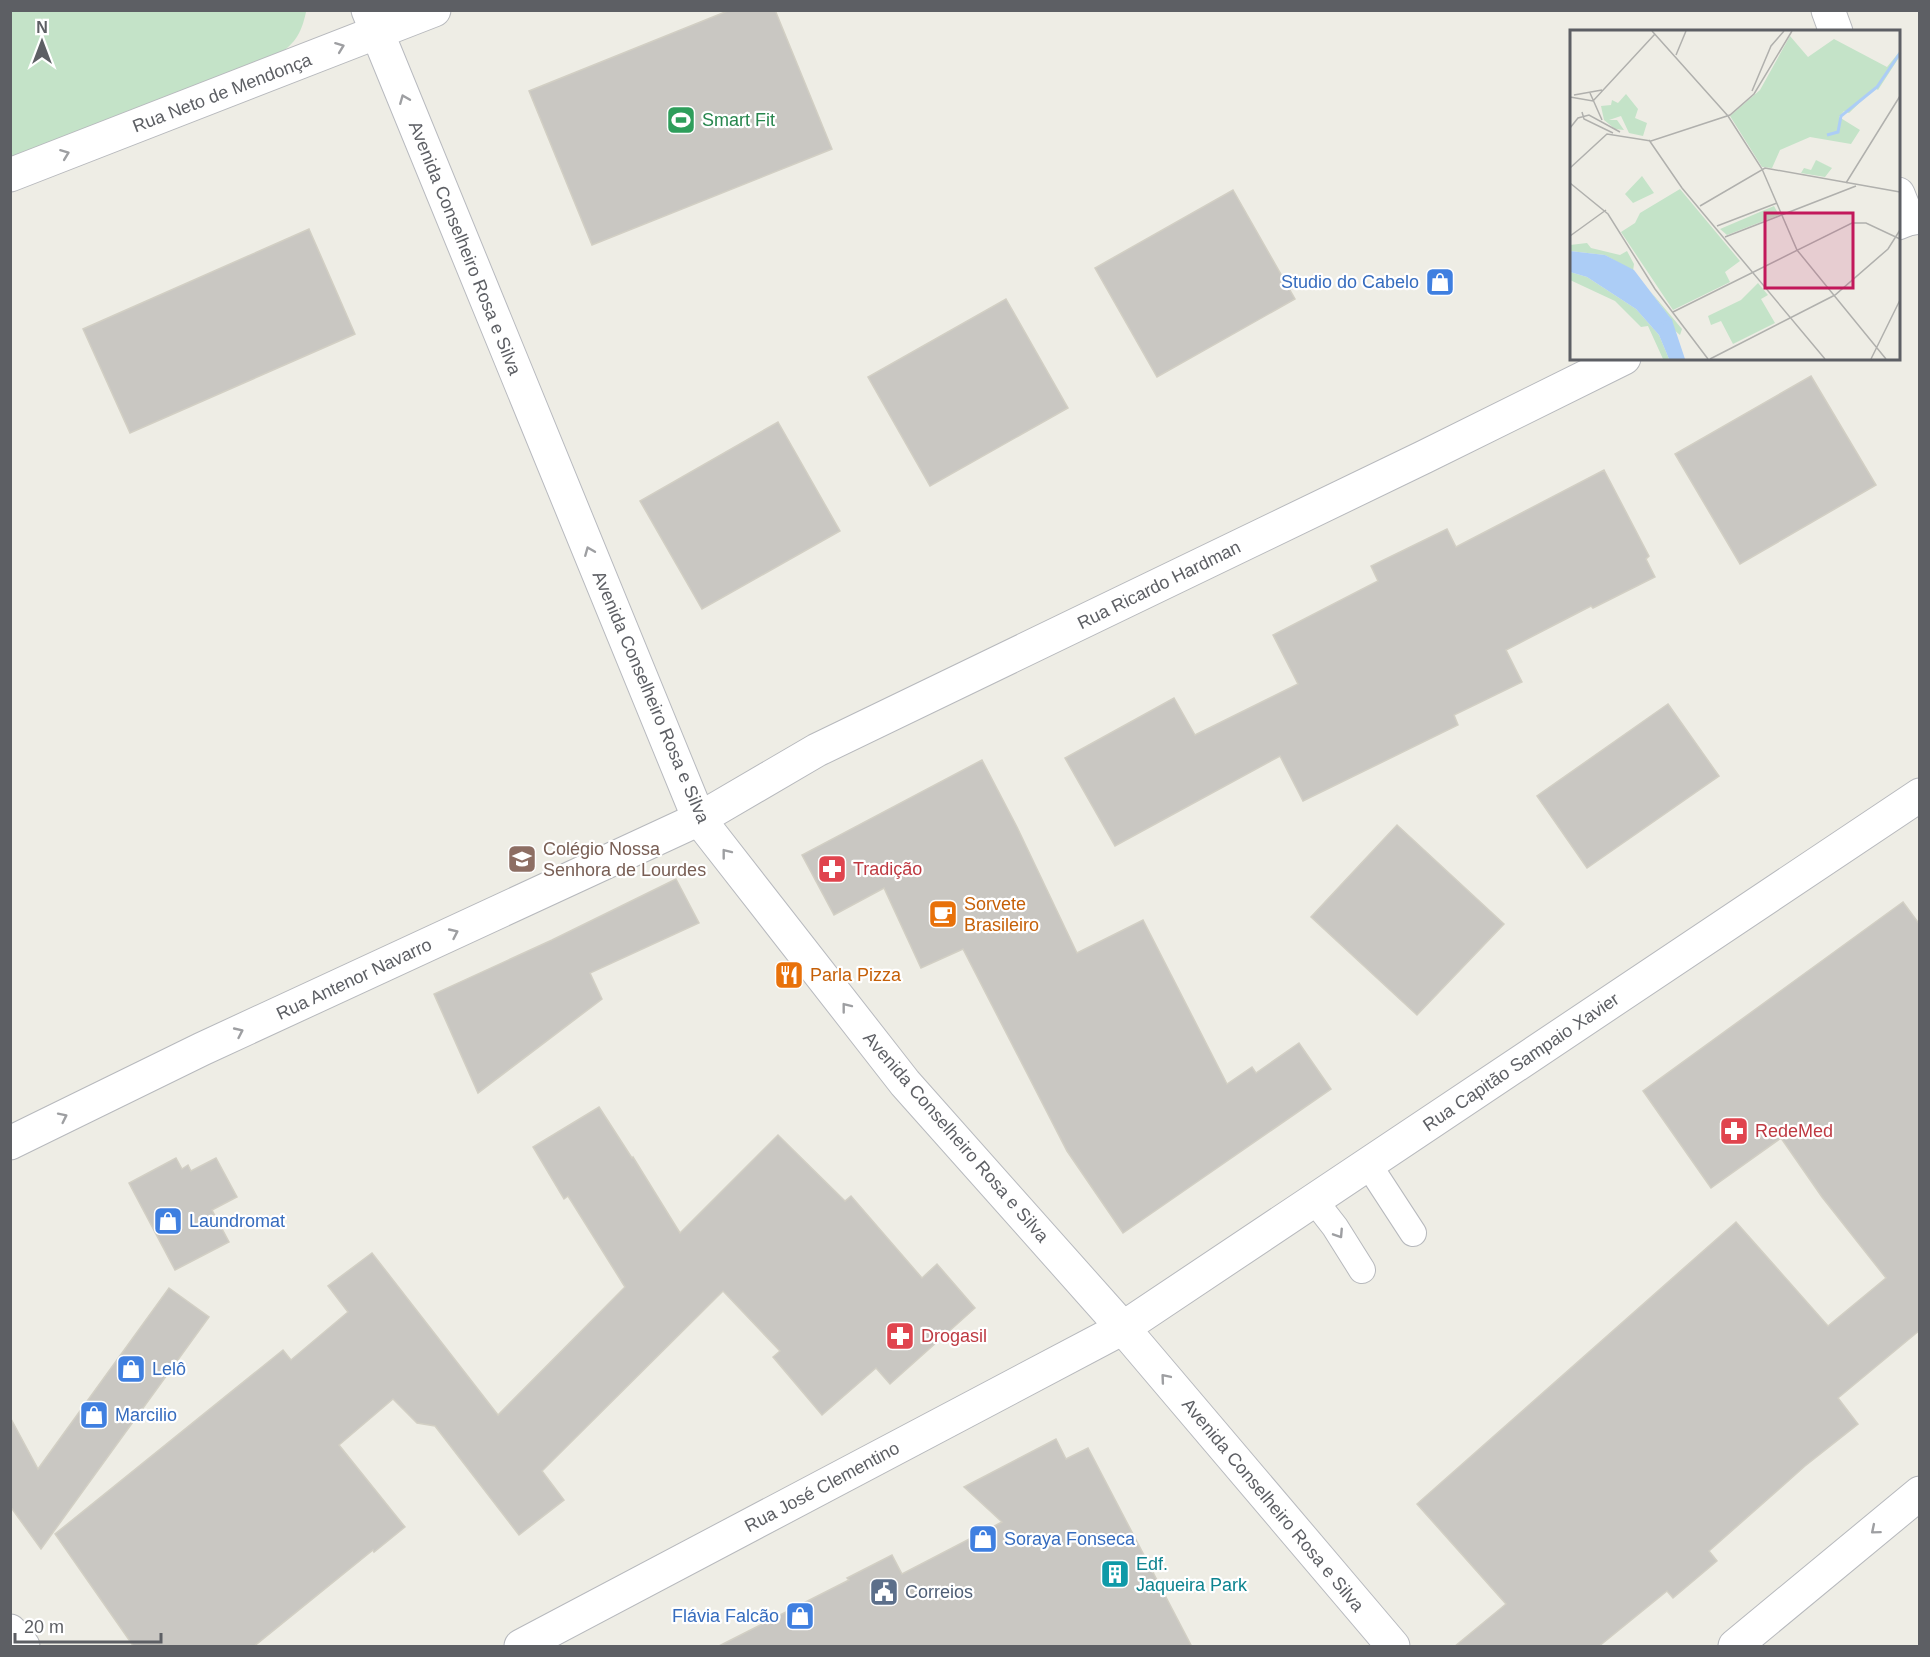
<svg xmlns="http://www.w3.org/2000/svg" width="1930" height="1657" font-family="Arial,sans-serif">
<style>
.green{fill:#c4e3c8}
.building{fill:#c9c7c2;stroke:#d2cfc4;stroke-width:1.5}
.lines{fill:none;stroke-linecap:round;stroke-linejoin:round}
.service-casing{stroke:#b7b9bd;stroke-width:28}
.minor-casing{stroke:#b7b9bd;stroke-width:35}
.tertiary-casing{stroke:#b7b9bd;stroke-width:35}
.secondary-casing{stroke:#b8babf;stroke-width:35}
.service{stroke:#fff;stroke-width:26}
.minor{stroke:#fff;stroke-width:33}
.tertiary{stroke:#fff;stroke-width:33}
.secondary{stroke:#fff;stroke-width:33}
.oneway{stroke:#9e9fa2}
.labels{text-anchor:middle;stroke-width:4.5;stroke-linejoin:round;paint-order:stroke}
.street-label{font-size:18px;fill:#5d5f64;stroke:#fff}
.leisure-label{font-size:18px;fill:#27864d;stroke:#fff;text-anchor:start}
.shop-label{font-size:18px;fill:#366cbe;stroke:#fff;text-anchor:start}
.education-label{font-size:18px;fill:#785e54;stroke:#fff;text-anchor:start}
.health-label{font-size:18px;fill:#be3a42;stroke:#fff;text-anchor:start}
.food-label{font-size:18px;fill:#c56008;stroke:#fff;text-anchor:start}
.culture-label{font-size:18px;fill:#0d838f;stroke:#fff;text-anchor:start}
.service-label{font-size:18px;fill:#4e5e75;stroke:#fff;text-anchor:start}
.inset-river{fill:none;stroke:#accdf6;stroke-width:3}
.inset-road{fill:none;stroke:#b0b0ad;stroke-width:1.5}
.view{fill:#c2185b;fill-opacity:0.15;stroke:#c2185b;stroke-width:3}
.inset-edge{fill:none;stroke:#5d5f64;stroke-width:3}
</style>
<rect width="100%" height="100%" fill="#eeede5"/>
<!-- green -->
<path class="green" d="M11,11h295v1c-5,23 -12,33 -32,45l-263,101z"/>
<!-- building -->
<g class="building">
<polygon points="730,10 775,10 832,149 592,245 529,91"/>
<polygon points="1233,190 1295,299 1157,377 1095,268"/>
<polygon points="309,229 355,334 130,433 83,329"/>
<polygon points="1006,299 1068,408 930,486 868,377"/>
<polygon points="1811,376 1876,485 1740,564 1675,454"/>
<polygon points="778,422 840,531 702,609 640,501"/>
<polygon points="1604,470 1649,556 1646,559 1655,577 1593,608 1591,606 1506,650 1522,682 1454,715 1458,725 1303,801 1280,756 1115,846 1065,758 1174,698 1195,735 1298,684 1273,635 1378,581 1371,566 1447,529 1456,547"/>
<polygon points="1668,704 1719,776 1587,868 1537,796"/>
<polygon points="982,760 1017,827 1077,953 1143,920 1227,1084 1252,1067 1256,1073 1299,1043 1331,1089 1123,1233 1067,1151 963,949 921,968 884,888 834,915 802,855"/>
<polygon points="1397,825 1504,924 1417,1015 1311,917"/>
<polygon points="676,879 699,923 590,973 602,999 478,1093 434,994 552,940"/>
<polygon points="1903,902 1920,925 1920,1330 1838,1398 1858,1424 1805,1466 1709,1551 1717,1561 1673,1598 1667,1591 1598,1647 1454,1647 1506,1604 1417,1504 1736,1222 1828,1326 1886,1278 1822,1197 1781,1138 1711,1188 1643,1091"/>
<polygon points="599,1107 632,1158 633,1157 680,1233 778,1135 845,1201 851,1196 922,1278 937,1264 975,1308 890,1384 876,1368 822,1415 773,1357 780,1351 723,1291 542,1471 564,1500 519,1535 435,1426 417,1423 393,1399 339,1445 405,1527 374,1552 373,1550 253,1647 134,1647 55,1534 283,1350 291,1360 348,1312 328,1286 372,1253 498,1415 625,1287 568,1196 564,1199 533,1147"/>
<polygon points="176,1158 182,1169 188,1165 191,1171 216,1158 237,1197 212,1210 229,1242 175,1270 129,1183"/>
<polygon points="169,1288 209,1317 41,1549 10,1506 10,1417 38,1469"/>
<polygon points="1056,1439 1066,1459 1088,1448 1192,1647 717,1647 849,1580 847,1578 892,1555 902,1574 1002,1522 964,1487"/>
</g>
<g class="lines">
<!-- service casing -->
<g class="service-casing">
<g id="service">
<polyline points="1368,1164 1413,1233"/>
<polyline points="1314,1200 1335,1227 1362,1270"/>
</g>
</g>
<!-- minor casing -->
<g class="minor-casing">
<g id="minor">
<polyline points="1828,10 1836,32"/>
<polyline points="1898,194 1908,219"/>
<polyline points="521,1646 1123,1328 1920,795"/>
</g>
</g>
<!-- tertiary casing -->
<g class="tertiary-casing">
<g id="tertiary">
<polyline points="10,175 434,10"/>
<polyline points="1898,223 1908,219 1920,217"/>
<polyline points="10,1143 202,1049 699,819 817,750 1424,457 1624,358"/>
<polyline points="10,1631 23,1646"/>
<polyline points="1735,1646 1920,1493"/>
</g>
</g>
<!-- secondary casing -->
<g class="secondary-casing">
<polyline id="secondary" points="368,10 699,819 905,1083 1123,1328 1393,1646"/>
</g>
<!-- service -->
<use href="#service" class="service"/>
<!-- minor -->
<use href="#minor" class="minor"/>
<!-- tertiary -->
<use href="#tertiary" class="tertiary"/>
<!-- secondary -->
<use href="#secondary" class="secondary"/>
</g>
<!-- one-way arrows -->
<defs><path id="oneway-chevron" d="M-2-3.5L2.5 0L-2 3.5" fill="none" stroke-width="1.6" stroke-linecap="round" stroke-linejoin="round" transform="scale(1.5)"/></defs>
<g class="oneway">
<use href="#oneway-chevron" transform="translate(340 47) rotate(-21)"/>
<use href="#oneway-chevron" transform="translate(404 99) rotate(-112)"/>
<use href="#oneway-chevron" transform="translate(65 154) rotate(-21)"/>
<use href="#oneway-chevron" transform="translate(589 551) rotate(-112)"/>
<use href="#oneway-chevron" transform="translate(726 853) rotate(-128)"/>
<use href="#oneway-chevron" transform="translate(454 933) rotate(-25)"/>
<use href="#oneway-chevron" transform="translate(846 1007) rotate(-128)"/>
<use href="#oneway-chevron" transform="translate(239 1032) rotate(-25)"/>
<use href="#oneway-chevron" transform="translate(63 1117) rotate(-26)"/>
<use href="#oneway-chevron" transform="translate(1339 1234) rotate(57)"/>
<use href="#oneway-chevron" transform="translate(1165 1378) rotate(-130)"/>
<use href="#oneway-chevron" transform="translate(1875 1530) rotate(140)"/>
</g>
<!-- icons -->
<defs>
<g id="stadium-square" transform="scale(1.5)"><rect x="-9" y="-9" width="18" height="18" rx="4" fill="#2e9e5b" stroke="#fff"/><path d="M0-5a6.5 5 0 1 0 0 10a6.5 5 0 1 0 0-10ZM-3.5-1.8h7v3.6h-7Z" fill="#fff"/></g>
<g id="shop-square" transform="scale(1.5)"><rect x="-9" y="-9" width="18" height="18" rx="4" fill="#3f7fe0" stroke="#fff"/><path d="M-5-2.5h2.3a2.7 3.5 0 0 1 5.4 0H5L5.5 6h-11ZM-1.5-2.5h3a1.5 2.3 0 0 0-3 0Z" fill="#fff"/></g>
<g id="school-square" transform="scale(1.5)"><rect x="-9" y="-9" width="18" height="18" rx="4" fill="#8d6e63" stroke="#fff"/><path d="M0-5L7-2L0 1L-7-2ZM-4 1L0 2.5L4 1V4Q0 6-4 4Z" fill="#fff"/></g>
<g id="pharmacy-square" transform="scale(1.5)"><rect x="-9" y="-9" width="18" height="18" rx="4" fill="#e0444e" stroke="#fff"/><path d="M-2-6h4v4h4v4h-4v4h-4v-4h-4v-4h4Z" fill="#fff"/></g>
<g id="cafe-square" transform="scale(1.5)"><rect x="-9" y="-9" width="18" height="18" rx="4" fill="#e8710a" stroke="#fff"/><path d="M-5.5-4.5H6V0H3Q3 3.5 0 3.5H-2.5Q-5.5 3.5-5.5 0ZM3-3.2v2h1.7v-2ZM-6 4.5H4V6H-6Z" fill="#fff"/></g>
<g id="restaurant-square" transform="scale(1.5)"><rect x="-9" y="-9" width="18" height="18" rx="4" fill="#e8710a" stroke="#fff"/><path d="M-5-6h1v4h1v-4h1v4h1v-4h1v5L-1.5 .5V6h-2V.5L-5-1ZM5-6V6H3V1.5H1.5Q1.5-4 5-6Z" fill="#fff"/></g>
<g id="building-square" transform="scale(1.5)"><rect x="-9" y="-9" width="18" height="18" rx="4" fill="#0f9aa8" stroke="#fff"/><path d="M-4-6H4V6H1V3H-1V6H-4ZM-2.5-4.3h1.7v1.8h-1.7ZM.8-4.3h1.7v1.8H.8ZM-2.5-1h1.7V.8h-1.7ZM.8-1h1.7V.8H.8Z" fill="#fff"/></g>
<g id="civic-square" transform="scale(1.5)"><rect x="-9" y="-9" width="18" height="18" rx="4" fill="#5c6f8a" stroke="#fff"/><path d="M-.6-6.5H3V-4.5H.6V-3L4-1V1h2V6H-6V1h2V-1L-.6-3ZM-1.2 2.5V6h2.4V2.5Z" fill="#fff"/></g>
</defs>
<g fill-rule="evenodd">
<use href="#stadium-square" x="681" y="120"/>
<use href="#shop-square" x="1440" y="282"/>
<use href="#school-square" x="522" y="859"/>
<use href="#pharmacy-square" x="832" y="869"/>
<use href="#cafe-square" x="943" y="914"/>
<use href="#restaurant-square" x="789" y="975"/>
<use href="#pharmacy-square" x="1734" y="1131"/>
<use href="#shop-square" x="168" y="1221"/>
<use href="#pharmacy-square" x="900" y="1336"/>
<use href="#shop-square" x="131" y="1369"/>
<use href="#shop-square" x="94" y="1415"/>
<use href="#shop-square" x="983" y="1539"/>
<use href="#building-square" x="1115" y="1574"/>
<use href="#civic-square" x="884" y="1592"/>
<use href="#shop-square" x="800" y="1616"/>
</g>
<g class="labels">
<!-- street labels -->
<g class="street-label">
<text transform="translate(222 93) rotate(-21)" y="6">Rua Neto de Mendonça</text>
<text transform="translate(465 248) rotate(68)" y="6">Avenida Conselheiro Rosa e Silva</text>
<text transform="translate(1159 585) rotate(-26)" y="6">Rua Ricardo Hardman</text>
<text transform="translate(651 697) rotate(67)" y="6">Avenida Conselheiro Rosa e Silva</text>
<text transform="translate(354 979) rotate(-25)" y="6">Rua Antenor Navarro</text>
<text transform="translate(1521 1062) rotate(-34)" y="6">Rua Capitão Sampaio Xavier</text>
<text transform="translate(956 1137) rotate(49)" y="6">Avenida Conselheiro Rosa e Silva</text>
<text transform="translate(822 1487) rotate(-28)" y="6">Rua José Clementino</text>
<text transform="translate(1273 1505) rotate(50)" y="6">Avenida Conselheiro Rosa e Silva</text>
</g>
<!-- leisure labels -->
<g class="leisure-label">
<text x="702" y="126">Smart Fit</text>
</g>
<!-- shop labels -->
<g class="shop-label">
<text x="1419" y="288" text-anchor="end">Studio do Cabelo</text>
<text x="189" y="1227">Laundromat</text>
<text x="152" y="1375">Lelô</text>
<text x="115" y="1421">Marcilio</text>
<text x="1004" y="1545">Soraya Fonseca</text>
<text x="779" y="1622" text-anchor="end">Flávia Falcão</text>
</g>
<!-- education labels -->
<g class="education-label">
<text x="543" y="855">Colégio Nossa<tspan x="543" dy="21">Senhora de Lourdes</tspan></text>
</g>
<!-- health labels -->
<g class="health-label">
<text x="853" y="875">Tradição</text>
<text x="1755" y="1137">RedeMed</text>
<text x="921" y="1342">Drogasil</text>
</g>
<!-- food labels -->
<g class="food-label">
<text x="964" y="910">Sorvete<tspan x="964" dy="21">Brasileiro</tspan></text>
<text x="810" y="981">Parla Pizza</text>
</g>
<!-- culture labels -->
<g class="culture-label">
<text x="1136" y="1570">Edf.<tspan x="1136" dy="21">Jaqueira Park</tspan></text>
</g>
<!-- service labels -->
<g class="service-label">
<text x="905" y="1598">Correios</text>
</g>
</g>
<!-- overview -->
<g transform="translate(1570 30)">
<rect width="330" height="330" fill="#eeede5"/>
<path d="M220,6l18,21 26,-18 53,28 13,-16v5l-22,34 -3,-2 -26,25 -5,-2 -5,6 21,13 -9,14 -41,-7 -30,13 -8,18 -10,-1 -32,-51 30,-26zM56,64l12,15 -3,9 12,5 -4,13 -14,-3 -8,-17 -12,4h8l7,10 -9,-1 -11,-9 -3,-14 10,-1 1,-5 6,3zM246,130l16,8 -7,9 -24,-4 3,-5 7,2zM72,146l12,17 -21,10 -8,-9zM110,159l60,72 -15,11 5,10 -57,28 -52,-78 14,-9 5,-10zM204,176l5,9 -52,20 -7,-6zM17,213l4,5 29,7 7,-4 7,13 -1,7 -28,-16 -35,-4v-6zM0,242l17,5 49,32 23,26 10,24h-6l-15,-33 -7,1 -26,-26 -45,-21zM188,253l10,12 -7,4 14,24 -42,21 -12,-23 -10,4 -3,-9 33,-16zM81,262l31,37 -2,6 -7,-6 -3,-11z" fill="#c4e3c8"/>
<path d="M0,221l35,4 29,15 38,50 13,39h-16l-10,-24 -23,-26 -49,-32 -17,-5z" fill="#accdf6"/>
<path class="inset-river" d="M257,105l11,-3 3,-16 36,-29 23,-34M83,297l19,-7"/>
<path class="inset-road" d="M82,1l76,85 34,53 35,81 89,109M106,25l10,-24M182,61l19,-45 13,-15M20,63l12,27M4,65l28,-5M0,67l23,4 62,-67M12,82l2,7 29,14M0,98l8,-10 11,-3 31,17M79,110l33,48 143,171M0,138l37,-34 44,7 79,-26 24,-21 38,-63M0,153l38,31 47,75 53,70M276,153l54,-87M130,176l65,-38 135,24M147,196l60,-23M0,206l36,-26M155,207l131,-51M103,282l179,-89h14l34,16M140,329l125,-64 53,-46 12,-19M301,329l29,-59"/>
<path class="view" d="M195,183h88v75h-88z"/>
<rect width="330" height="330" class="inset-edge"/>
</g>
<!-- border -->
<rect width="1930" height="1657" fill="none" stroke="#5d5f64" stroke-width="24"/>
<!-- north arrow -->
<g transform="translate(42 42)" stroke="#ffffff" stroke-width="4.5" paint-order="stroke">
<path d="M0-4.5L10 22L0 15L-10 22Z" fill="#5d5f64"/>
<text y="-9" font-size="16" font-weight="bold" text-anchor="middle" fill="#5d5f64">N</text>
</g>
<!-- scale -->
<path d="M15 1633v9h146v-9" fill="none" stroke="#5d5f64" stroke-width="3"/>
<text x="24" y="1633" font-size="18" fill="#5d5f64" stroke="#ffffff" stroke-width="4.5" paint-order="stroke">20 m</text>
</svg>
